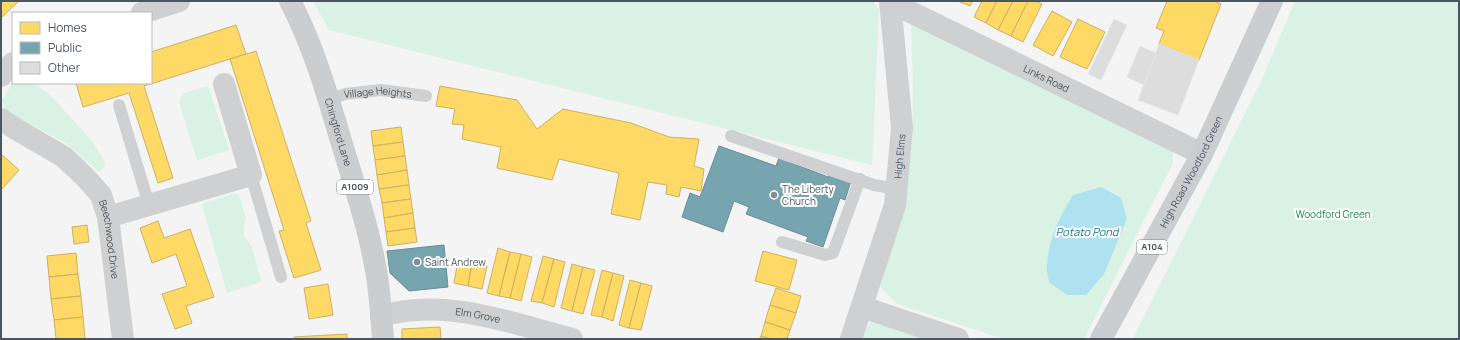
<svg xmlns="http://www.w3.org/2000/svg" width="1460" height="340" font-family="Manrope,sans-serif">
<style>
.green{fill:#d9f2e3}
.water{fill:#aee2f0}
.homes{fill:#ffd966;stroke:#c9b264}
.public{fill:#76a5af;stroke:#698d98}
.building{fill:#ddddde;stroke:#e5e6e7}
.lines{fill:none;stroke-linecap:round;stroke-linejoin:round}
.service{stroke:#ced0d2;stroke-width:12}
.minor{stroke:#ced0d2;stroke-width:22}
.primary{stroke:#caced1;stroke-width:22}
.poi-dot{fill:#868d94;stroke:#fff;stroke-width:1.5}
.labels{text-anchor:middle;stroke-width:4;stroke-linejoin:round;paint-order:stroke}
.shield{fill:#fff;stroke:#808990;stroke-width:1}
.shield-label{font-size:9px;font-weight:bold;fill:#4a5661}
.street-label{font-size:10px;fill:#4a5661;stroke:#fff}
.poi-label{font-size:10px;fill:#4a5661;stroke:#fff;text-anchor:start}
.park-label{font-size:10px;fill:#17864f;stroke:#fff}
.water-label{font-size:11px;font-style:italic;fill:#0c7c9b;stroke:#fff}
</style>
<rect width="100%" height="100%" fill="#f4f4f4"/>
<!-- green -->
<g class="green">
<polygon points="313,1 873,1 879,10 872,165 329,30"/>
<polygon points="1295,1 1459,1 1459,339 1133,339 1263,77"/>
<polygon points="911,21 1173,151 1173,163 1084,339 1004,339 897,304 881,288 883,258 907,187 912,143 913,90"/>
<polygon points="13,82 33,83 51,96 92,141 106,164 99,172 66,143 6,112 2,100"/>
<polygon points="208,86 229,150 197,160 179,102 184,93"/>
<polygon points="234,193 239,196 246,218 244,226 244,236 252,247 261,282 227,293 202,204"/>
<polygon points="873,320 935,339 860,339 863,331"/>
</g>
<!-- water -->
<path class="water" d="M1101,187l20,11 6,21 -23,55 -18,21h-19l-18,-13c-1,-6 -3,-12 -2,-18 2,-26 13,-48 26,-69z"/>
<!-- homes -->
<g class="homes">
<polygon points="1,1 19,1 1,18"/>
<polygon points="958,1 973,1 970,6"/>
<polygon points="982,1 997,1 986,23 974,17"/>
<polygon points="997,1 1013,1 998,30 986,23"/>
<polygon points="1013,1 1028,1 1011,36 998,30"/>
<polygon points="1028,1 1035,1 1042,4 1023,42 1011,36"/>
<polygon points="1167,1 1214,1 1221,4 1199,60 1159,44 1164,31 1156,28"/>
<polygon points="1052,11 1072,22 1053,56 1033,45"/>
<polygon points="1078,19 1105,32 1087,69 1060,57"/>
<polygon points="236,25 246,54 144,86 173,178 158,183 129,93 83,107 76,83 151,83 151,52"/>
<polygon points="256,51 311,221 306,223 321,270 294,278 279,231 284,230 230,59"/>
<polygon points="440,86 517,100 537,129 563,109 631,123 669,137 699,139 694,166 704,169 701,191 681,187 679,197 666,194 667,185 648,182 640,220 611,214 619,173 559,159 552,180 497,168 501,147 462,139 464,125 452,124 455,109 436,106"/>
<polygon points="401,127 403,142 373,146 371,131"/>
<polygon points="403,142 405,156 375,160 373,146"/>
<polygon points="1,154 19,170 1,190"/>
<polygon points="405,156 407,170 377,175 375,160"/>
<polygon points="407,170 409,185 379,189 377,175"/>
<polygon points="409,185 411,199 382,203 379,189"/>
<polygon points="411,199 413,213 384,218 382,203"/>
<polygon points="413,213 415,228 386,232 384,218"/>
<polygon points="158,221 164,238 190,229 214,297 186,306 192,323 175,329 162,294 187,286 176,254 152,263 140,228"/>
<polygon points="87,225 89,242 74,244 72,227"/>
<polygon points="415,228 417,242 388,246 386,232"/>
<polygon points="498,248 510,252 499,296 487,293"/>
<polygon points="763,251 797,260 789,290 755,281"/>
<polygon points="510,252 521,254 510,298 499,296"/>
<polygon points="76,253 78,274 49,277 47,256"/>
<polygon points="521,254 532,257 521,301 510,298"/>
<polygon points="543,256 554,259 542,303 531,301"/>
<polygon points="554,259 565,262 554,307 542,303"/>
<polygon points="458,260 472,263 468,286 454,283"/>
<polygon points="472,263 487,266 482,289 468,286"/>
<polygon points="572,264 583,267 572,311 561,308"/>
<polygon points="583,267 595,270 583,314 572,311"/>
<polygon points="602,270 613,273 602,317 591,315"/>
<polygon points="613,273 624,276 613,321 602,317"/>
<polygon points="78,274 81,296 51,299 49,277"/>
<polygon points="630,280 641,283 629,328 619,325"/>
<polygon points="641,283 652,286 641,330 629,328"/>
<polygon points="328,284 333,315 309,319 304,288"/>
<polygon points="776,288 801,296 796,313 770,305"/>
<polygon points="81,296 83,317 54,320 51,299"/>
<polygon points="770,305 796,313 790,330 765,322"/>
<polygon points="83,317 85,339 56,339 54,320"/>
<polygon points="765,322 790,330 787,339 771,339 761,336"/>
<polygon points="440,327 441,339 402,339 402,329"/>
<polygon points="347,334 347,339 294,339 294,337"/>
<polygon points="761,336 771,339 759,339"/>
</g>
<!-- public -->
<g class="public">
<polygon points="719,146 776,166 779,158 828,177 830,173 851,181 845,200 840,198 823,247 806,241 808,237 746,214 749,207 734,201 723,232 682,217 690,193 700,197"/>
<polygon points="444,245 448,287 409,291 390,273 387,251"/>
</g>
<!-- building -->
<g class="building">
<polygon points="1114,19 1127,25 1101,80 1088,74"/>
<polygon points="1159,44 1199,60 1178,115 1138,100"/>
<polygon points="1140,46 1156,53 1144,85 1127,77"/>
</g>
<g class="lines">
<!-- service -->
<g class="service">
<path id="s1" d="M329,100l16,-6 36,-4 45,6"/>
<polyline points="119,105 149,205"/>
<polyline points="731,136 874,185 897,189"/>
<polyline points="251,175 281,277"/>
<polyline points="782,242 825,255 833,253 860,179"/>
</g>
<!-- minor -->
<g class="minor">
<path id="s2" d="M890,2l312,152"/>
<polyline points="142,13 179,1"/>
<polyline points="1,76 13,63"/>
<path id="s3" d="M1,119l13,9 50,29 21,20 16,18 7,22 15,122"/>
<polyline points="108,217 251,175 224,84"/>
<polyline points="862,307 958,339"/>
<path id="s4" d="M381,316c64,-19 130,7 191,23"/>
<path id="s5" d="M851,339l44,-134 7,-77 -12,-127"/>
</g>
<!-- primary -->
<g class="primary">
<path id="s6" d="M290,1c23,44 37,92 51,140 13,42 27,85 35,129 4,22 5,46 7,69"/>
<path id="s7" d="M1101,339l101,-185 70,-153"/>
</g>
</g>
<!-- markers -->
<g class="poi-dot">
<circle cx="774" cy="195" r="4"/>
<circle cx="417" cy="262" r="4"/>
</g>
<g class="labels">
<!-- shield labels -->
<g class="shield">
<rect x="337" y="180" width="36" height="14" rx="3"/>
<rect x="1137" y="240" width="30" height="14" rx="3"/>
</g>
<g class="shield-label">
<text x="355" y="190">A1009</text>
<text x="1152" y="250">A104</text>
</g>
<!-- street labels -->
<g class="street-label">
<text dy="4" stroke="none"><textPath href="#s2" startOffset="174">Links Road</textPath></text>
<text dy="4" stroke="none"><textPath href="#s1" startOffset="50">Village Heights</textPath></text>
<text dy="4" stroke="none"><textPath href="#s6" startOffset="140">Chingford Lane</textPath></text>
<text dy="4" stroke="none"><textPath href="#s5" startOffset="190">High Elms</textPath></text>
<text dy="4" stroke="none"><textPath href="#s7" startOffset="190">High Road Woodford Green</textPath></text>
<text dy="4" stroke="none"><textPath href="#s3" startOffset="172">Beechwood Drive</textPath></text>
<text dy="4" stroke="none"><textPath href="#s4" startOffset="98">Elm Grove</textPath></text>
</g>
<!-- poi labels -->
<g class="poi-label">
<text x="782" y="193">The Liberty<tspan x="782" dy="12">Church</tspan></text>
<text x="425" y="266">Saint Andrew</text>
</g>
<!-- park labels -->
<g class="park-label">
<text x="1333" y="218">Woodford Green</text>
</g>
<!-- water labels -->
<g class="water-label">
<text x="1087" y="236">Potato Pond</text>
</g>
</g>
<!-- border -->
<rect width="1460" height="340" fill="none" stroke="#4a5661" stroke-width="4"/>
<!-- legend -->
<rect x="12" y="12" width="140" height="72" fill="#ffffff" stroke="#b7bbc0"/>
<rect x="20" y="22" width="20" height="12" fill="#ffd966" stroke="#b7bbc0"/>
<text x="48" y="32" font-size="12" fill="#4a5661">Homes</text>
<rect x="20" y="42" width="20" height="12" fill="#76a5af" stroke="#b7bbc0"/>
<text x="48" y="52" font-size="12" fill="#4a5661">Public</text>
<rect x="20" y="62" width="20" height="12" fill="#ddddde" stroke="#b7bbc0"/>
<text x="48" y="72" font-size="12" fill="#4a5661">Other</text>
</svg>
